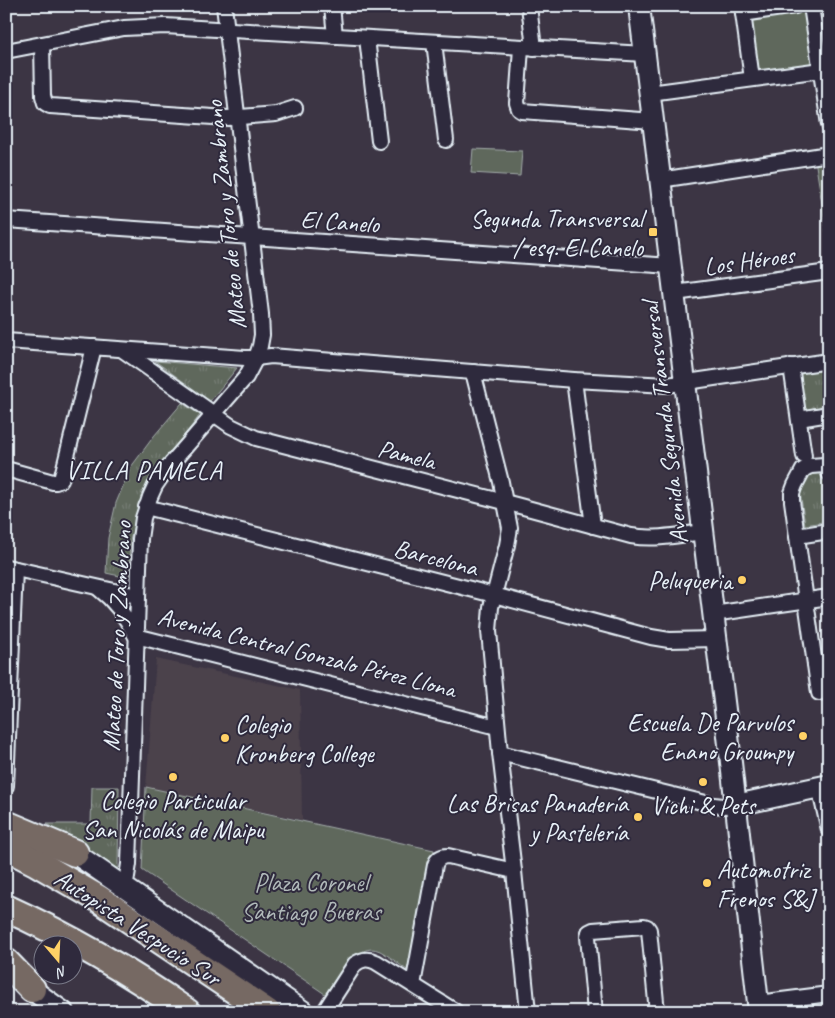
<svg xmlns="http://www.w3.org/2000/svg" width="835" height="1018" font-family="Caveat,sans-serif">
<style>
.built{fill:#4c424c}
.grass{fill:url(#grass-tufts);stroke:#a3acaa}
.park{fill:#5e675c;stroke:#a3acaa}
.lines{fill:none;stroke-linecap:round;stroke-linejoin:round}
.street-casing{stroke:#e8f1f8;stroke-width:18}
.secondary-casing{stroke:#e8f1f8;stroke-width:24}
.highway-casing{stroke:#e8f1f8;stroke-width:30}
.street{stroke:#2f2a3d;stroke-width:14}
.secondary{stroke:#2f2a3d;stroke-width:20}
.highway{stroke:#766964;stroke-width:26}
.poi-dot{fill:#ffd166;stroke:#2f2a3d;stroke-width:2}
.labels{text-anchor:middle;stroke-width:4;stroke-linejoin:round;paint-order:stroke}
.street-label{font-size:25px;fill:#e8f1f8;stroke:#2f2a3d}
.poi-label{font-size:25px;fill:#e8f1f8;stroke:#2f2a3d;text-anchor:end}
.park-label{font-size:25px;fill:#b1baba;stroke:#2f2a3d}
.neighbourhood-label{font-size:26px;letter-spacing:1px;fill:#e8f1f8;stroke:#2f2a3d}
</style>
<defs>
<pattern id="grass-tufts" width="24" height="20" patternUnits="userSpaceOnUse" patternTransform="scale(1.25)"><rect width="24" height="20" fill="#5e675c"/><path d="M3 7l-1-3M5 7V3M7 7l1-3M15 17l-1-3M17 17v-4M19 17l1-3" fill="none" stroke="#757d74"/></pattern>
</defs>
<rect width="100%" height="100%" fill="#3c3544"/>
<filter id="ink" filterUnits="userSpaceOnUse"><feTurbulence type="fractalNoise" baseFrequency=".02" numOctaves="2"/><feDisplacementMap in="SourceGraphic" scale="10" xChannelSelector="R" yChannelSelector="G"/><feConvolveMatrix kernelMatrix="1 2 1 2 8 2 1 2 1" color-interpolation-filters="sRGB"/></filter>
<g filter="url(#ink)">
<!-- built -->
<polygon class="built" points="156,659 300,690 302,820 146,787"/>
<!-- grass -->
<g class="grass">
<polygon points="155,361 237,368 210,401"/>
<polygon points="829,365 829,409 804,414 797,370"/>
<polygon points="182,403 200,415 153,477 138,509 130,541 129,578 106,573 108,538 116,503 131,467 154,436"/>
<polygon points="824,468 829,499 829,521 805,525 799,485 808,471"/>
<polygon points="92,787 119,787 118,868 111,871 47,824 91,824"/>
</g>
<!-- park -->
<g class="park">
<polygon points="808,10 816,64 759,73 751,18"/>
<polygon points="473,149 522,151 520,176 471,173"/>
<polygon points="829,158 829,249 815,159"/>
<path d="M146,787l288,63 -21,124c-10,-6 -23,-18 -33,-23 -23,-11 -44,28 -55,43l-183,-124z"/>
</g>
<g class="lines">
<!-- street casing -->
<g class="street-casing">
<g id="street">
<polyline points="332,6 335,36"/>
<polyline points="529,6 534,48"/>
<polyline points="742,6 752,79"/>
<polyline points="811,6 829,125"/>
<polyline points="743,14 795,6"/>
<polyline points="367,38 379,141"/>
<polyline points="434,42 446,140"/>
<polyline points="42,44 43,96 45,103 50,106 228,118 276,114 295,108"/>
<polyline points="521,48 517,103 519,109 522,111 653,121"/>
<polyline points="6,51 124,28 165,26 645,54"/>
<polyline points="650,93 821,70"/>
<polyline points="660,180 829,154"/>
<polyline points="6,220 671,266"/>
<polyline points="675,293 829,272"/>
<polyline points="6,341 245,358 256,358 271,356 574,380 667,385 829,361"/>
<path d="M124,351l107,75 25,12 260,67 115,31c24,4 48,-1 72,-4"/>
<polyline points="791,366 804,456"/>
<polyline points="473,372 501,482 510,528 507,545 491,607 489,631 500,753 514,871 528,1012"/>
<polyline points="574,380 593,526"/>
<polyline points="799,419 829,414"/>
<polyline points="6,469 53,482 56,482 61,480 94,347"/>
<polyline points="146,507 494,595 651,637 669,640 717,639"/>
<polyline points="797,536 829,531"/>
<polyline points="7,567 137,596"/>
<path d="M98,588c17,13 28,28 37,47"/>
<polyline points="713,614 829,597"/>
<polyline points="136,636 497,727"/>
<polyline points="815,664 829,661"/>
<polyline points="819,693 792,501 792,493 795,485 803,470 808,467 811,466 824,465 827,467 829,473"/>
<polyline points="500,753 714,805 723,806 736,805"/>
<polyline points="6,786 15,569"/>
<polyline points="819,787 829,830"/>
<polyline points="125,889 129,864 140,539 143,518 150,497 155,486 168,467 246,377 256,358 260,346 262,335 261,314 224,6"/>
<path d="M413,985l22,-120c2,-6 6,-9 13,-9l66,15"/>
<polyline points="758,1003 829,994"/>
<path d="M324,1012l31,-48c7,-5 13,-6 21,-2l80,50"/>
<polyline points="595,1012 588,937 589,932 593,930 644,926 647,927 649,930 657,1012"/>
</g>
</g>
<!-- secondary casing -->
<g class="secondary-casing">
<g id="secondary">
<polyline points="639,6 726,718 759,1012"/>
<polyline points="736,805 829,785"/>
<polyline points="63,845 304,1012"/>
<polyline points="20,981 63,1012"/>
</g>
</g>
<!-- highway casing -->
<g class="highway-casing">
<g id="highway">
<polyline points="6,824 75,853"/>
<polyline points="6,847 37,863 99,899 267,1012"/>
<path d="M6,908c64,29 124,64 181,104"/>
<polyline points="6,962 32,989"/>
</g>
</g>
<!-- street -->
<use href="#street" class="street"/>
<!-- secondary -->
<use href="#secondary" class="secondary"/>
<!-- highway -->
<use href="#highway" class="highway"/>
</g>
</g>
<!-- markers -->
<g class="poi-dot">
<rect x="648" y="227" width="10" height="10" rx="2.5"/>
<circle cx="742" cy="580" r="5"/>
<circle cx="803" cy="736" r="5"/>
<circle cx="225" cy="738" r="5"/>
<circle cx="173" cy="777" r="5"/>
<circle cx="703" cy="782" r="5"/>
<circle cx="638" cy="817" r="5"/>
<circle cx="707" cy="883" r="5"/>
</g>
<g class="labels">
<!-- street labels -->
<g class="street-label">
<text transform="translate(225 215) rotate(-96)" y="9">Mateo de Toro y Zambrano</text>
<text transform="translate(340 221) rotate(4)" y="9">El Canelo</text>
<text transform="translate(749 260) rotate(-8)" y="9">Los Héroes</text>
<text transform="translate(664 423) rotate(-97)" y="9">Avenida Segunda Transversal</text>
<text transform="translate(407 454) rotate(14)" y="9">Pamela</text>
<text transform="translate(436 557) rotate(14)" y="9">Barcelona</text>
<text transform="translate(116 636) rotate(-87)" y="9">Mateo de Toro y Zambrano</text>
<text transform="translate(307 652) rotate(14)" y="9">Avenida Central Gonzalo Pérez Llona</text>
<text transform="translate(138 927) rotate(33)" y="9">Autopista Vespucio Sur</text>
</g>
<!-- poi labels -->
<g class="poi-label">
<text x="643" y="227">Segunda Transversal<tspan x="643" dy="29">/ esq. El Canelo</tspan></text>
<text x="732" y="589">Peluqueria</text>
<text x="793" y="731">Escuela De Parvulos<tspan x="793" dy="29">Enano Groumpy</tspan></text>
<text x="235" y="733" text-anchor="start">Colegio<tspan x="235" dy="29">Kronberg College</tspan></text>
<text x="173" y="809" text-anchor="middle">Colegio Particular<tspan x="173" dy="29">San Nicolás de Maipu</tspan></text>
<text x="628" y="812">Las Brisas Panadería<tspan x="628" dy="29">y Pastelería</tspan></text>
<text x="703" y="814" text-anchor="middle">Vichi &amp; Pets</text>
<text x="717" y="878" text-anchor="start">Automotriz<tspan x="717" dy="29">Frenos S&amp;J</tspan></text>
</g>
<!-- park labels -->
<g class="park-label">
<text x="311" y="891">Plaza Coronel<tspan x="311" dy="29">Santiago Bueras</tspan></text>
</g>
<!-- neighbourhood labels -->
<g class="neighbourhood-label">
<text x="144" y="479">VILLA PAMELA</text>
</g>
</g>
<!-- margin -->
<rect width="835" height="1018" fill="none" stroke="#2f2a3d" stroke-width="25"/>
<rect x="12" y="12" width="810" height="993" fill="none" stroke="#e8f1f8" stroke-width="2" filter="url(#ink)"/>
<!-- north arrow -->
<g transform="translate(58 960) rotate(161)"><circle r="24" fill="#2f2a3d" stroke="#797a88"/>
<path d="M0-4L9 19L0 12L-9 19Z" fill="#ffd166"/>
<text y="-8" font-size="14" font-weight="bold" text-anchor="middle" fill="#e8f1f8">N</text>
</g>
</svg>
